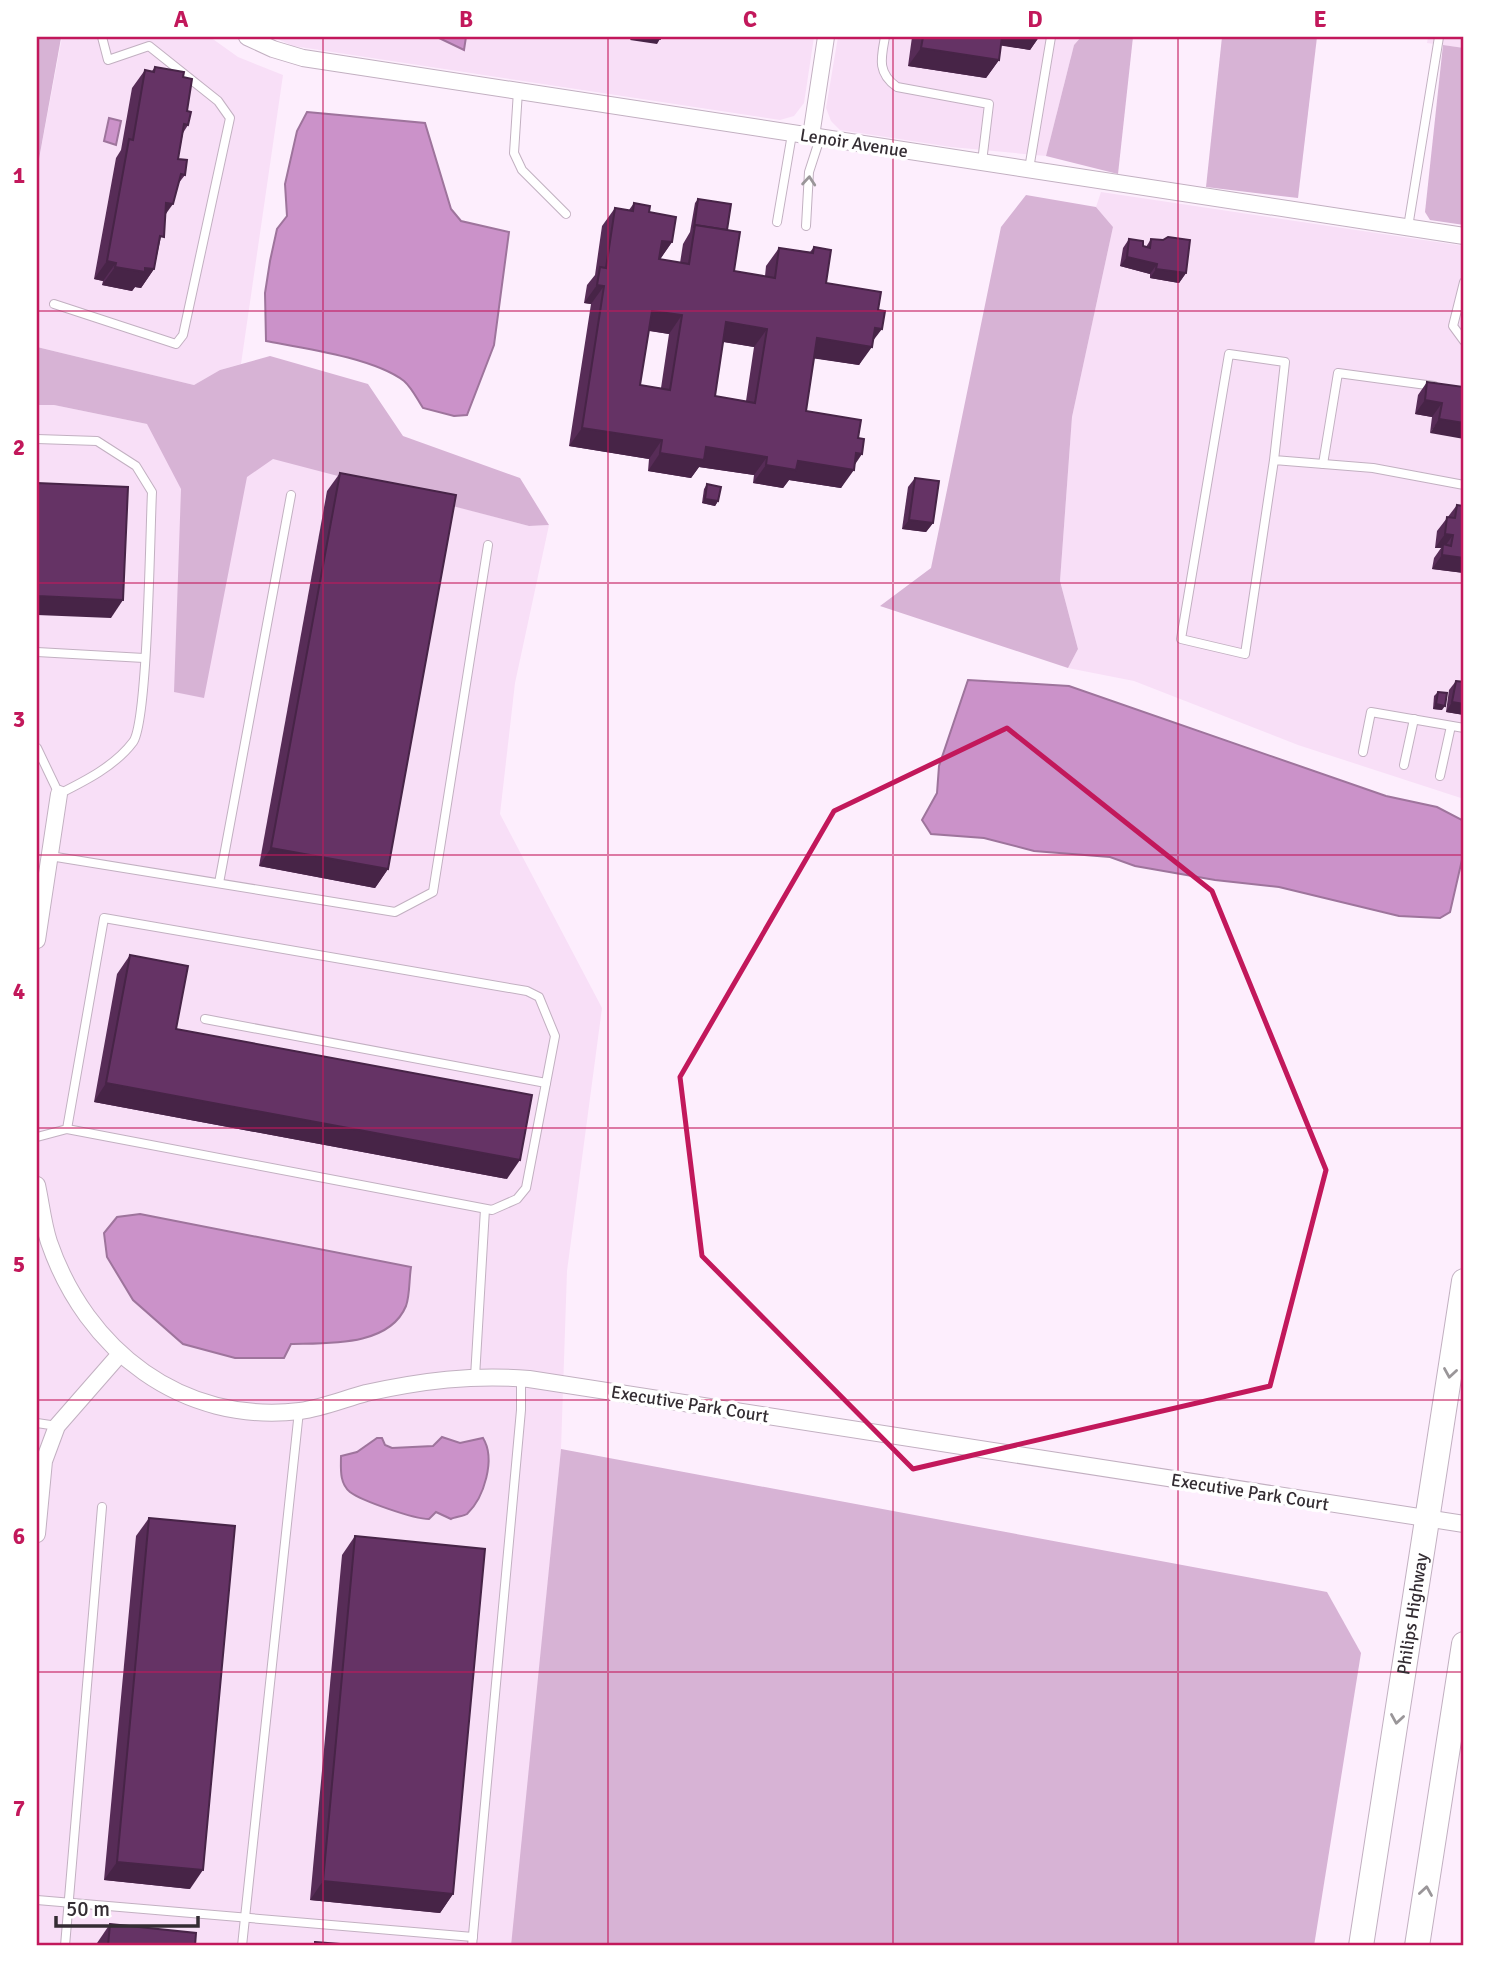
<svg xmlns="http://www.w3.org/2000/svg" width="1501" height="1983" font-family="Signika,sans-serif">
<style>
.built{fill:#f8dff7}
.green{fill:#d7b3d5}
.water{fill:#cb92c9;stroke:#9e749c;stroke-width:2}
.lines{fill:none;stroke-linecap:round;stroke-linejoin:round}
.service-casing{stroke:#c2b0c1;stroke-width:10}
.minor-casing{stroke:#c2b0c1;stroke-width:18}
.primary-casing{stroke:#c2b0c1;stroke-width:26}
.service{stroke:#fff;stroke-width:8}
.minor{stroke:#fff;stroke-width:16}
.primary{stroke:#fff;stroke-width:24}
.wall{fill:#572c57;fill-rule:evenodd}
.shaded-wall{fill:#472447}
.building{fill:#653365;stroke:#472447;stroke-width:2;fill-rule:evenodd}
.oneway{stroke:#9a9699}
.marked{fill:none;stroke:#c2185b;stroke-width:5;stroke-linejoin:round}
.grid{fill:none;stroke:#c2185b;stroke-width:2;stroke-opacity:0.55}
.labels{text-anchor:middle;stroke-width:7;stroke-linejoin:round;paint-order:stroke}
.street-label{font-size:18px;fill:#342d33;stroke:#fff}
.neatline{fill:none;stroke:#c2185b;stroke-width:2.5}
.grid-label{font-size:23px;text-anchor:middle;font-weight:bold;fill:#c2185b}
</style>
<rect width="100%" height="100%" fill="#fdeefd"/>
<!-- built -->
<g class="built">
<polygon points="62,37 210,37 238,57 283,75 241,364 220,370 194,385 37,347 37,170"/>
<polygon points="273,37 814,37 804,103 794,116 780,120 293,46"/>
<polygon points="838,37 1081,37 1074,45 1046,156 951,147 840,130 831,121 826,108"/>
<polygon points="1428,37 1464,37 1464,48 1427,43"/>
<polygon points="1101,192 1464,246 1464,799 1298,745 1134,681 1068,668 1078,649 1060,581 1072,417 1113,227 1096,207"/>
<polygon points="37,405 54,405 147,424 529,526 549,525 515,683 500,814 602,1008 567,1271 561,1449 512,1946 37,1946"/>
</g>
<!-- green -->
<g class="green">
<polygon points="37,37 61,38 37,170"/>
<polygon points="1081,37 1133,37 1118,174 1046,156 1074,45"/>
<polygon points="1222,37 1317,37 1298,198 1206,187"/>
<polygon points="1443,45 1464,48 1464,225 1430,220 1425,212"/>
<polygon points="1026,195 1096,207 1113,227 1072,417 1060,581 1078,649 1068,668 880,606 931,568 1001,227"/>
<polygon points="37,347 194,385 220,370 270,356 368,384 403,436 520,478 549,525 529,526 273,459 247,477 204,698 174,692 181,489 147,424 54,405 37,405"/>
<polygon points="561,1449 1327,1592 1361,1653 1314,1946 511,1946"/>
</g>
<!-- water -->
<g class="water">
<polygon points="437,37 466,37 464,50"/>
<path d="M307,112l118,11 26,86 10,12 48,11 -15,113 -27,70 -13,1 -31,-8c-6,-9 -11,-20 -19,-27 -30,-23 -101,-33 -138,-40l-1,-48 5,-32 7,-32 10,-13 -2,-32 12,-53z"/>
<polygon points="109,118 121,121 116,145 104,141"/>
<polygon points="968,680 1069,686 1386,796 1437,807 1464,821 1464,851 1450,912 1440,918 1399,916 1279,887 1215,880 1135,866 1110,857 1034,851 984,838 931,834 922,820 937,793 939,766"/>
<path d="M140,1214l271,53c-2,12 -1,28 -5,39 -17,41 -79,37 -115,38l-7,14h-49l-52,-14 -50,-44 -26,-43 -3,-24 13,-16z"/>
<path d="M442,1437l18,6 23,-5c13,21 1,60 -16,76 -3,2 -13,3 -16,5l-15,-7 -7,7c-15,0 -67,-18 -79,-27 -11,-9 -9,-24 -9,-36l16,-4 20,-14h5l3,7 7,3 41,-2z"/>
</g>
<g class="lines">
<!-- service casing -->
<g class="service-casing">
<g id="service">
<path d="M885,37c-4,21 -8,36 12,50l92,17 -7,58"/>
<polyline points="518,91 514,153 522,170 566,214"/>
<polyline points="1029,169 1051,37"/>
<polyline points="777,222 792,134"/>
<polyline points="806,226 809,172 820,138"/>
<polyline points="1408,227 1439,37"/>
<polyline points="1464,282 1453,326 1464,341"/>
<polyline points="54,304 176,344 183,335 230,118 218,101 149,46 108,60 102,37"/>
<path d="M37,439l60,2 39,25 16,26c-2,38 -4,230 -19,250 -18,24 -48,39 -74,52l-22,-46"/>
<polyline points="1274,460 1285,362 1229,354 1181,639 1245,654 1274,460 1373,468 1464,485"/>
<polyline points="1323,464 1338,373 1434,386"/>
<polyline points="37,652 144,658"/>
<polyline points="1363,752 1371,712 1464,728"/>
<polyline points="1404,765 1414,719"/>
<polyline points="1440,776 1451,726"/>
<polyline points="50,856 395,912 433,892 488,545"/>
<polyline points="219,883 291,495"/>
<polyline points="205,1019 546,1083"/>
<polyline points="37,1137 67,1129 492,1210 517,1199 526,1188 555,1036 539,997 527,991 104,918 67,1129"/>
<polyline points="475,1377 485,1209"/>
<polyline points="37,1423 57,1426"/>
<polyline points="37,1900 473,1937"/>
<polyline points="65,1946 102,1507"/>
<polyline points="242,1946 299,1411"/>
<polyline points="472,1946 521,1410 521,1379"/>
</g>
</g>
<!-- minor casing -->
<g class="minor-casing">
<g id="minor">
<polyline points="247,37 273,49 303,58 1464,236"/>
<polyline points="811,136 826,37"/>
<polyline points="37,940 59,794"/>
<path d="M37,1185c4,18 6,39 12,57 37,108 133,183 251,169 23,-3 44,-12 66,-18 55,-12 107,-19 163,-14l935,145"/>
<polyline points="37,1534 44,1461 57,1426 120,1354"/>
</g>
</g>
<!-- primary casing -->
<g class="primary-casing">
<g id="primary">
<path id="s1" d="M1361,1946l103,-665"/>
<polyline points="1417,1946 1464,1644"/>
</g>
</g>
<!-- service -->
<use href="#service" class="service"/>
<!-- minor -->
<use href="#minor" class="minor"/>
<!-- primary -->
<use href="#primary" class="primary"/>
</g>
<!-- wall -->
<g class="wall">
<polygon points="912,37 1039,37 1030,50 1001,45 999,60 986,78 908,66"/>
<polygon points="155,67 183,77 188,125 183,133 178,159 185,175 178,184 166,214 154,269 141,288 135,287 132,291 102,285 103,281 94,279 116,158 121,150 132,88 145,70 152,71"/>
<path d="M698,199l29,31 7,41 31,5 1,-10 13,-18 31,4 4,-5 12,36 47,58 -14,24 -45,-7 -8,53 49,53 -14,24 -52,-8 -6,8 -30,-5 1,-8 -55,-8 -8,11 -43,-7 1,-12 -80,-13 22,-142 -7,-1 3,-18 8,-10 7,-49 13,-18 14,2 5,-7 15,9 23,30 -12,17 20,4 3,-19 7,-12 5,-29zM649,331l20,3 -8,54 -21,-3zM723,342l31,5 -8,54 -31,-5z"/>
<polygon points="1129,239 1143,246 1146,247 1151,239 1186,273 1179,283 1150,278 1150,274 1120,266 1123,248"/>
<polygon points="1427,382 1464,387 1430,433 1432,417 1415,414 1418,395"/>
<polygon points="340,473 388,869 375,888 259,866 327,491"/>
<polygon points="915,478 933,523 926,532 902,529 908,487"/>
<polygon points="707,484 718,501 715,506 702,503 704,489"/>
<polygon points="1457,505 1464,573 1432,569 1434,558 1441,548 1435,548 1437,531"/>
<polygon points="1456,681 1464,715 1446,712 1449,690"/>
<polygon points="1438,692 1442,710 1433,709 1434,696"/>
<polygon points="130,955 176,1029 507,1179 94,1102 117,974"/>
<polygon points="149,1518 190,1889 104,1880 136,1536"/>
<polygon points="355,1536 453,1894 440,1913 310,1900 342,1555"/>
<polygon points="110,1924 195,1946 97,1946 97,1943"/>
</g>
<!-- shaded-wall -->
<g class="shaded-wall">
<polygon points="632,37 643,37 660,39 657,44 630,40"/>
<polygon points="996,37 1039,37 1030,50 991,44"/>
<polygon points="921,48 999,60 986,78 908,66"/>
<polygon points="166,203 173,204 160,222"/>
<polygon points="662,241 672,242 659,261"/>
<polygon points="1127,257 1157,264 1150,274 1120,266"/>
<polygon points="107,261 116,263 103,281 94,279"/>
<polygon points="115,267 145,268 154,269 141,288 135,287 132,291 102,285"/>
<polygon points="1156,269 1186,273 1179,283 1150,278"/>
<polygon points="597,285 604,286 591,304 584,303"/>
<polygon points="652,311 682,315 669,334 639,329"/>
<polygon points="726,322 767,329 754,347 713,340"/>
<polygon points="875,328 882,329 869,346 872,347 859,365 804,357 817,338"/>
<polygon points="1425,400 1442,403 1432,417 1415,414"/>
<polygon points="1439,419 1464,423 1464,439 1430,433"/>
<polygon points="582,428 662,440 649,459 569,446"/>
<polygon points="706,447 767,457 754,475 699,467 691,478 648,471 660,453"/>
<polygon points="856,453 862,454 852,469 854,470 841,488 789,480 783,488 753,483 766,465"/>
<polygon points="705,499 718,501 715,506 702,503"/>
<polygon points="909,520 933,523 926,532 902,529"/>
<polygon points="1445,534 1453,535 1443,549 1443,544 1441,548 1435,548"/>
<polygon points="1442,555 1464,558 1464,573 1432,569"/>
<polygon points="37,596 123,600 111,618 37,615"/>
<polygon points="1452,702 1464,704 1464,715 1446,712"/>
<polygon points="1436,704 1445,706 1442,710 1433,709"/>
<polygon points="271,848 388,869 375,888 259,866"/>
<polygon points="106,1083 520,1160 507,1179 94,1102"/>
<polygon points="117,1862 203,1870 190,1889 104,1880"/>
<polygon points="323,1881 453,1894 440,1913 310,1900"/>
</g>
<!-- building -->
<g class="building">
<polygon points="643,37 661,37 660,39"/>
<polygon points="923,37 1002,37 999,60 921,48"/>
<polygon points="155,67 184,72 183,77 192,79 187,111 191,112 188,125 184,124 178,159 187,160 185,175 181,174 173,204 166,203 164,237 160,236 154,269 145,268 145,272 115,267 116,263 107,261 129,139 133,140 145,70 154,72"/>
<polygon points="698,199 731,204 727,230 695,225 694,228"/>
<path d="M634,203l16,3 -1,6 27,5 -4,25 -10,-1 -3,18 30,5 6,-39 45,7 -6,39 41,7 4,-30 34,5 1,-6 17,3 -5,33 55,9 -3,18 7,1 -3,18 -7,-1 -3,19 -55,-9 -11,73 55,9 -3,18 6,1 -2,15 -6,-1 -2,17 -56,-9 -2,9 -30,-5 1,-8 -61,-10 -2,13 -44,-7 2,-13 -80,-12 22,-142 -7,-1 3,-18 6,1 9,-60 18,3zM652,311l30,4 -12,75 -30,-5zM726,322l41,7 -12,74 -40,-7z"/>
<polygon points="1168,237 1190,240 1186,273 1156,269 1157,264 1127,257 1129,239 1143,241 1143,246 1150,248 1151,239 1163,240"/>
<polygon points="1427,382 1464,387 1464,423 1439,419 1442,403 1425,400"/>
<polygon points="340,473 456,495 388,869 271,848"/>
<polygon points="915,478 939,481 933,523 909,520"/>
<polygon points="37,483 128,487 123,600 37,596"/>
<polygon points="707,484 721,487 718,501 705,499"/>
<polygon points="1457,505 1464,506 1464,558 1442,555 1443,544 1451,546 1453,535 1445,534 1447,517 1455,518"/>
<polygon points="1456,681 1464,682 1464,704 1452,702"/>
<polygon points="1438,692 1447,693 1445,706 1436,704"/>
<polygon points="130,955 188,966 176,1029 532,1095 520,1160 106,1083"/>
<polygon points="149,1518 235,1526 203,1870 117,1862"/>
<polygon points="355,1536 485,1549 453,1894 323,1881"/>
<polygon points="110,1924 196,1933 195,1946 108,1946"/>
<polygon points="315,1942 366,1946 315,1946"/>
</g>
<!-- one-way arrows -->
<defs><path id="oneway-chevron" d="M-2-3.5L2.5 0L-2 3.5" fill="none" stroke-width="1.6" stroke-linecap="round" stroke-linejoin="round" transform="scale(1.75)"/></defs>
<g class="oneway">
<use href="#oneway-chevron" transform="translate(809 181) rotate(-85)"/>
<use href="#oneway-chevron" transform="translate(1450 1373) rotate(99)"/>
<use href="#oneway-chevron" transform="translate(1397 1719) rotate(99)"/>
<use href="#oneway-chevron" transform="translate(1426 1891) rotate(-81)"/>
</g>
<!-- marked area -->
<path class="marked" d="M1007,728l205,163 114,279 -56,216 -357,83 -211,-213 -22,-179 154,-266z"/>
<!-- grid -->
<path class="grid" d="M323,37v1909M608,37v1909M893,37v1909M1178,37v1909M37,311h1427M37,583h1427M37,855h1427M37,1128h1427M37,1400h1427M37,1672h1427"/>
<g class="labels">
<!-- street labels -->
<g class="street-label">
<text transform="translate(854 143) rotate(9)" y="6">Lenoir Avenue</text>
<text transform="translate(690 1404) rotate(9)" y="6">Executive Park Court</text>
<text transform="translate(1250 1492) rotate(9)" y="6">Executive Park Court</text>
<text dy="6" stroke="none"><textPath href="#s1" startOffset="336">Philips Highway</textPath></text>
</g>
</g>
<!-- border -->
<rect width="1501" height="1983" fill="none" stroke="#ffffff" stroke-width="77"/>
<!-- scale -->
<path d="M56 1916v10h142v-10" fill="none" stroke="#342d33" stroke-width="3.5"/>
<text x="66" y="1916" font-size="21" fill="#342d33" stroke="#ffffff" stroke-width="5" paint-order="stroke">50 m</text>
<rect x="38" y="38" width="1424" height="1906" class="neatline"/>
<g class="grid-label">
<text x="181" y="27">A</text>
<text x="466" y="27">B</text>
<text x="750" y="27">C</text>
<text x="1035" y="27">D</text>
<text x="1320" y="27">E</text>
<text x="19" y="183">1</text>
<text x="19" y="455">2</text>
<text x="19" y="727">3</text>
<text x="19" y="999">4</text>
<text x="19" y="1272">5</text>
<text x="19" y="1544">6</text>
<text x="19" y="1816">7</text>
</g>
</svg>
